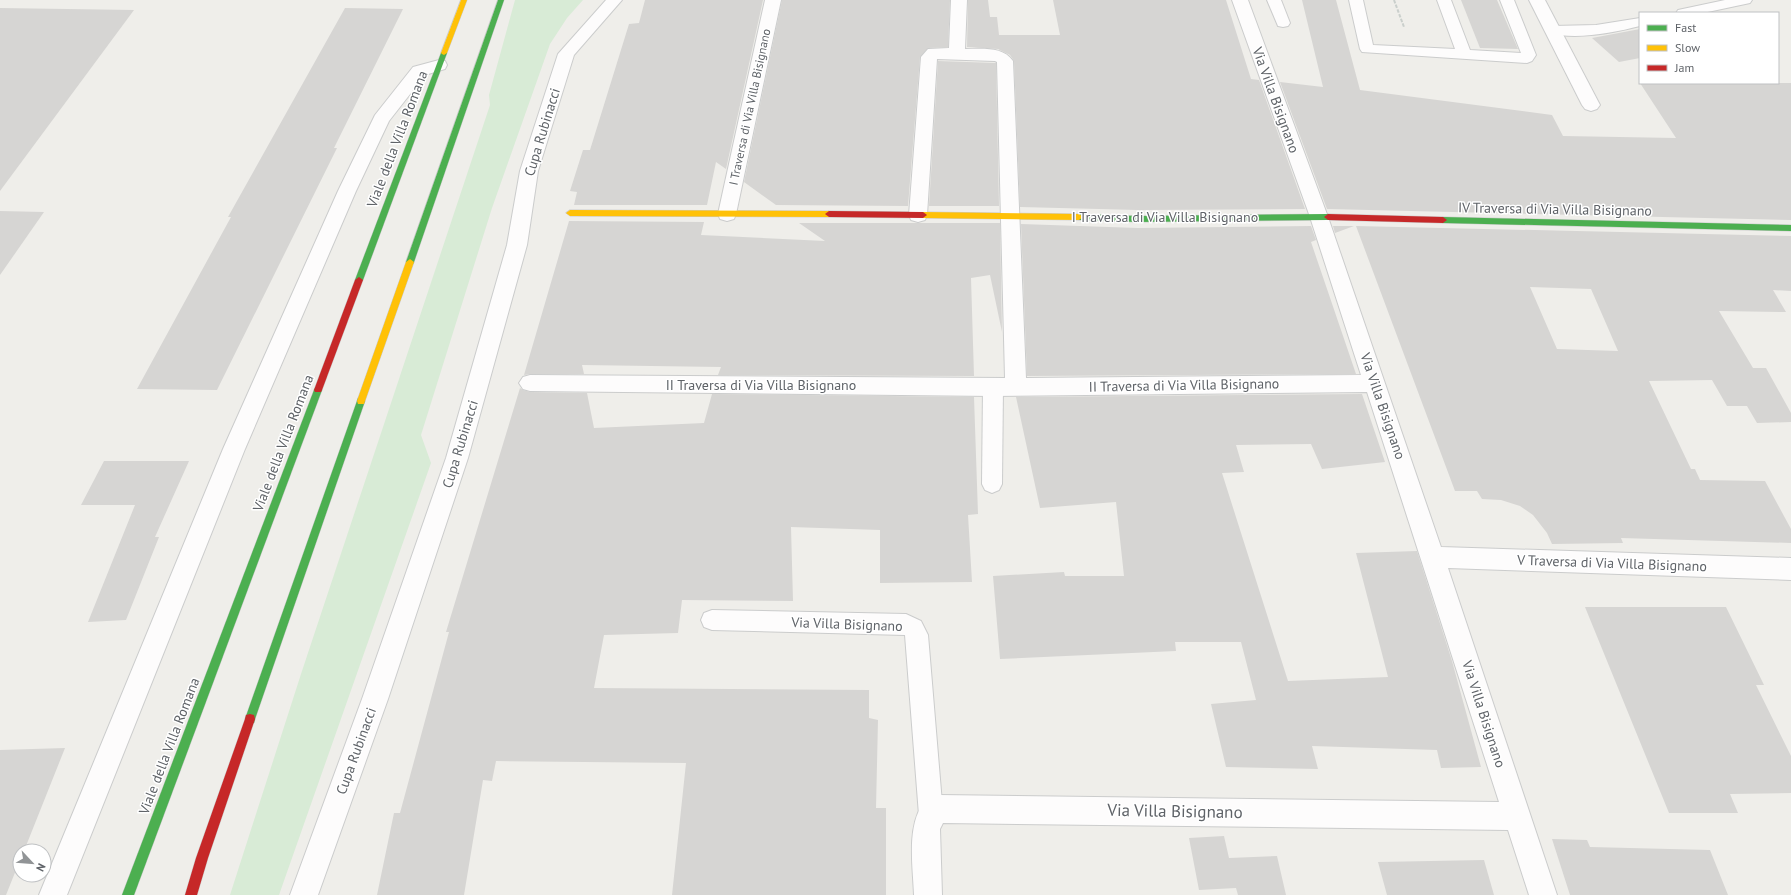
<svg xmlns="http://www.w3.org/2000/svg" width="1791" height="895" font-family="'PT Sans',sans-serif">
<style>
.green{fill:#d8ebd6}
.building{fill:#d6d5d3;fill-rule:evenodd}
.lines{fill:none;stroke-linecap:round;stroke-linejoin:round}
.lane-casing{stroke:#cbcccc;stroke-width:2}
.street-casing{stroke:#cbcccc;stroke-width:2}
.fast-casing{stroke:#cacacb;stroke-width:1}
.slow-casing{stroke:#cacacb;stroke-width:1}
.jam-casing{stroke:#cacacb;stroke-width:1}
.path{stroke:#cacfcc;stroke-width:2;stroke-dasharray:3.5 1.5;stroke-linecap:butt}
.lane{fill:#fdfcfc;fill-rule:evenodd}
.street{fill:#fdfcfc;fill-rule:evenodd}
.fast{fill:#4caf50;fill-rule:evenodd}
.slow{fill:#ffc107;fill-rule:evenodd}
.jam{fill:#c62828;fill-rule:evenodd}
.labels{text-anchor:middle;stroke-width:3;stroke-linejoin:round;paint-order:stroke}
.far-street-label{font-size:12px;fill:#5f6368;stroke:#fff}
.street-label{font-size:14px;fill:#5f6368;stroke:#fff}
.near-street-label{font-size:17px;fill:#5f6368;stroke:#fff}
</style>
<rect width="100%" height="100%" fill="#efeeea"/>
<!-- green -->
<polygon class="green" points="515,0 583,0 567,18 550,44 492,208 421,435 431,463 279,895 230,895 301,674 490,105 489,95"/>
<!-- building -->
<g class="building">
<polygon points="645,0 763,0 726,169 716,162 707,205 574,205 577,192 570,191 583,150 590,150 629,24 639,23"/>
<polygon points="782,0 950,0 948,47 928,48 920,57 908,206 776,205 744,182"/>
<polygon points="968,0 988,0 990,17 997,17 999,35 1060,35 1053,0 1226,0 1251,79 1259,80 1305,209 1138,210 1020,207 1014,61 1010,55 998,49 967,47"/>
<polygon points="1302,0 1336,0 1360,90 1552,115 1563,136 1676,138 1640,83 1791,83 1791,220 1327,209 1280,82 1323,87"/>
<polygon points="1461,0 1497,0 1518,49 1480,48"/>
<polygon points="0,8 134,10 0,191"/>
<polygon points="345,8 403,9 334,148 337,148 217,390 137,389 231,217 228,217"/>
<polygon points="1640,29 1640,58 1619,62 1592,38"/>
<polygon points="938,61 996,63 999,206 929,206"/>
<polygon points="0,211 44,212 0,275"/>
<polygon points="569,221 704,222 701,235 825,241 799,223 1000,223 1002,332 990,275 971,278 974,376 718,375 721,367 582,365 584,374 530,374 524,375"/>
<polygon points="1021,224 1138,228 1311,226 1316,240 1311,242 1356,374 1027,376"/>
<polygon points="1333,226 1354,226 1335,233"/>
<path d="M1356,226l435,10v55l-18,-1 13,22 -67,-1 34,57h13l25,45v9l-34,1 -10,-17h-20l-15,-26 -63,1 42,88h4l5,11 65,1 26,48v14l-170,-5 2,5 -71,1 -5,-11 -14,-18 -13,-9 -19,-6 -19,-1 -5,-8h-22zM1530,287l61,2 27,62 -61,-2z"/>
<polygon points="520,388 523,390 530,392 587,393 594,428 704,423 712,394 974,397 978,514 968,515 972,582 880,583 880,530 791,527 793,601 682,600 678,633 604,635 594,688 869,690 869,718 878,720 876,808 886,808 886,895 672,895 686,763 496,761 492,781 483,780 464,895 377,895 394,813 400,813 449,632 446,632"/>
<polygon points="1362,394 1385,462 1322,469 1311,444 1236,445 1244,472 1222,473 1288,681 1388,677 1356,553 1417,551 1452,661 1481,767 1441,768 1437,750 1312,746 1318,769 1226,767 1211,704 1256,700 1241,642 1175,642 1176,651 1000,659 993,576 1064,572 1065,576 1124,576 1116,502 1040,508 1016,397"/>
<polygon points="104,461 189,461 155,537 159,537 126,620 88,622 135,505 81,505"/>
<polygon points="1585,607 1726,607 1764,685 1756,685 1791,756 1791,793 1730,794 1738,813 1669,813"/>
<polygon points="65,748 24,851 20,851 20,860 6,895 0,895 0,750"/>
<polygon points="1224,836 1229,858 1277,856 1286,895 1238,895 1236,888 1199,890 1189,838"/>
<polygon points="1552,839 1587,840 1590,847 1710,850 1728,895 1570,895"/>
<polygon points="1484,860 1494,895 1387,895 1378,862"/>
</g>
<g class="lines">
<!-- lane casing -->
<g class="lane-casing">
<g id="lane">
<polygon points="1267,0 1281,0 1290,23 1288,26 1283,27 1278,26"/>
<polygon points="1349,0 1363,0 1373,45 1455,49 1437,0 1451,0 1470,50 1521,53 1500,0 1514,0 1536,55 1532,61 1527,63 1362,52 1360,49"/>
<polygon points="1725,0 1752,0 1750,3 1703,13 1676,13 1678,10"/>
<path d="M1640,18v8c-28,7 -63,14 -92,7l-2,-3 2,-3 5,-1 43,-1z"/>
<polygon points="993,379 1000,382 1003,387 1002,484 999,490 992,493 985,490 982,484 983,387 986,382"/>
<polygon points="712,610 906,614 921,621 928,635 943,815 940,824 931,827 922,824 919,815 905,635 712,630 704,627 701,620 704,613"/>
</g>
</g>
<!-- street casing -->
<g class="street-casing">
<g id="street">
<polygon points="606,0 622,0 574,55 538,171 527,245 468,458 388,699 318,895 290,895 362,699 446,458 507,245 520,171 558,54"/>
<polygon points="765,0 781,0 736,214 734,219 727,221 720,219 718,214"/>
<path d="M951,0h16l-2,49c16,0 38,-3 48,12l13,317 335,-3 -51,-158 -78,-217h16l80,217 113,330 350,11v22l-343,-12 109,327h-28l-21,-65 -565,-7 -3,6 2,66h-28c-1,-27 -7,-65 7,-88 3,-6 12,-9 18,-12l560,7 -132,-410 -374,4 -463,-5 -7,-2 -4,-6 4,-6 7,-2 475,3 -8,-316 -2,-1 -58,-2 -10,156 -2,5 -7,2 -7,-2 -2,-5 12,-158 7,-8 21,-1z"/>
<polygon points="1529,0 1545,0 1600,105 1597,109 1591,111 1585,109 1582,105"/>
<polygon points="439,60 445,61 447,65 445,69 425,75 389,121 356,191 245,449 67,895 39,895 223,449 338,191 375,115 413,67"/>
</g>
</g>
<!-- fast casing -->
<g class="fast-casing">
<g id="fast">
<polygon points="498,0 504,0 414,262 413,264 407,264 406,262"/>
<polygon points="444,51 447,53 363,280 359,283 356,282 355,280 441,53"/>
<polygon points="1079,214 1138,216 1328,214 1332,217 1328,220 1138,222 1079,220 1075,217"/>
<polygon points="1443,217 1791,225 1791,231 1443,223 1439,220"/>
<polygon points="318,387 321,388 322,390 134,895 122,895 314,390 315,388"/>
<polygon points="361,397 364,398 365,401 255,719 254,723 250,724 246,723 245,719 357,401 358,398"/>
</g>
</g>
<!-- slow casing -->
<g class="slow-casing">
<g id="slow">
<polygon points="461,0 467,0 447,53 444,55 442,54 441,53"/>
<polygon points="570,210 829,211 833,214 829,217 570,216 566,213"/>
<polygon points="923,212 1079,214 1083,217 1079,220 923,218 919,215"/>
<polygon points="410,259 414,262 365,401 364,404 358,404 357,401 406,262"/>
</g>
</g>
<!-- jam casing -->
<g class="jam-casing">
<g id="jam">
<polygon points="829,211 923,212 927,215 923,218 829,217 825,214"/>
<polygon points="1328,214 1443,217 1447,220 1443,223 1328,220 1324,217"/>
<polygon points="359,277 363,280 322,390 321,392 315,392 314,390 355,280"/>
<polygon points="250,714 254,715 255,719 208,858 197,895 185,895 196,858 245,719 246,715"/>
</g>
</g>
<!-- path -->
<polyline class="path" points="1394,0 1404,27"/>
<!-- lane -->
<use href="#lane" class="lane"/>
<!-- street -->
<use href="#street" class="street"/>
<!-- fast -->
<use href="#fast" class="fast"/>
<!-- slow -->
<use href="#slow" class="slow"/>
<!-- jam -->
<use href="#jam" class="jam"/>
</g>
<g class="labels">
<!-- far-street labels -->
<g class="far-street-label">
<text transform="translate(750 107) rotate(-78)" y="4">I Traversa di Via Villa Bisignano</text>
</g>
<!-- street labels -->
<g class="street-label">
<text transform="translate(1276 100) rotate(70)" y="5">Via Villa Bisignano</text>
<text transform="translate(542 132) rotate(-73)" y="5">Cupa Rubinacci</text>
<text transform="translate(397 139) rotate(-69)" y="5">Viale della Villa Romana</text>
<text transform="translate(1555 209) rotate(1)" y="5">IV Traversa di Via Villa Bisignano</text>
<text x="1165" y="222">I Traversa di Via Villa Bisignano</text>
<text x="761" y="390">II Traversa di Via Villa Bisignano</text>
<text transform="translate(1184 385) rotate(-1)" y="5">II Traversa di Via Villa Bisignano</text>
<text transform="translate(1383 406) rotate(71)" y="5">Via Villa Bisignano</text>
<text transform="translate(283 443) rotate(-69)" y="5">Viale della Villa Romana</text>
<text transform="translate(460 444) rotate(-73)" y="5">Cupa Rubinacci</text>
<text transform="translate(1612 563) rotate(2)" y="5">V Traversa di Via Villa Bisignano</text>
<text transform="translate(847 624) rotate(2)" y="5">Via Villa Bisignano</text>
<text transform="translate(1484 714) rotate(72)" y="5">Via Villa Bisignano</text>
<text transform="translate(169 746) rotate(-69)" y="5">Viale della Villa Romana</text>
<text transform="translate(356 751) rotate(-70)" y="5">Cupa Rubinacci</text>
</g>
<!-- near-street labels -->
<g class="near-street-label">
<text transform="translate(1175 811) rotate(1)" y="6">Via Villa Bisignano</text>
</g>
</g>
<!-- legend -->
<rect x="1639" y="12" width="140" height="72" fill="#ffffff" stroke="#bfc1c3"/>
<rect x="1647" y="25" width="20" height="6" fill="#4caf50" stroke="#bfc1c3"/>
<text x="1675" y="32" font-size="12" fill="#5f6368">Fast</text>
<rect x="1647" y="45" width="20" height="6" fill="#ffc107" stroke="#bfc1c3"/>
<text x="1675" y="52" font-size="12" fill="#5f6368">Slow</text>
<rect x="1647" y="65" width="20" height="6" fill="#c62828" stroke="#bfc1c3"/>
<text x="1675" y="72" font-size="12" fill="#5f6368">Jam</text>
<!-- north arrow -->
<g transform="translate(32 863) rotate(116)"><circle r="19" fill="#ffffff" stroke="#bfc1c3"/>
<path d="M0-3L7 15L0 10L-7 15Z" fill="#919496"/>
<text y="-6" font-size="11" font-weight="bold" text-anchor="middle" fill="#5f6368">N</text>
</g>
</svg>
